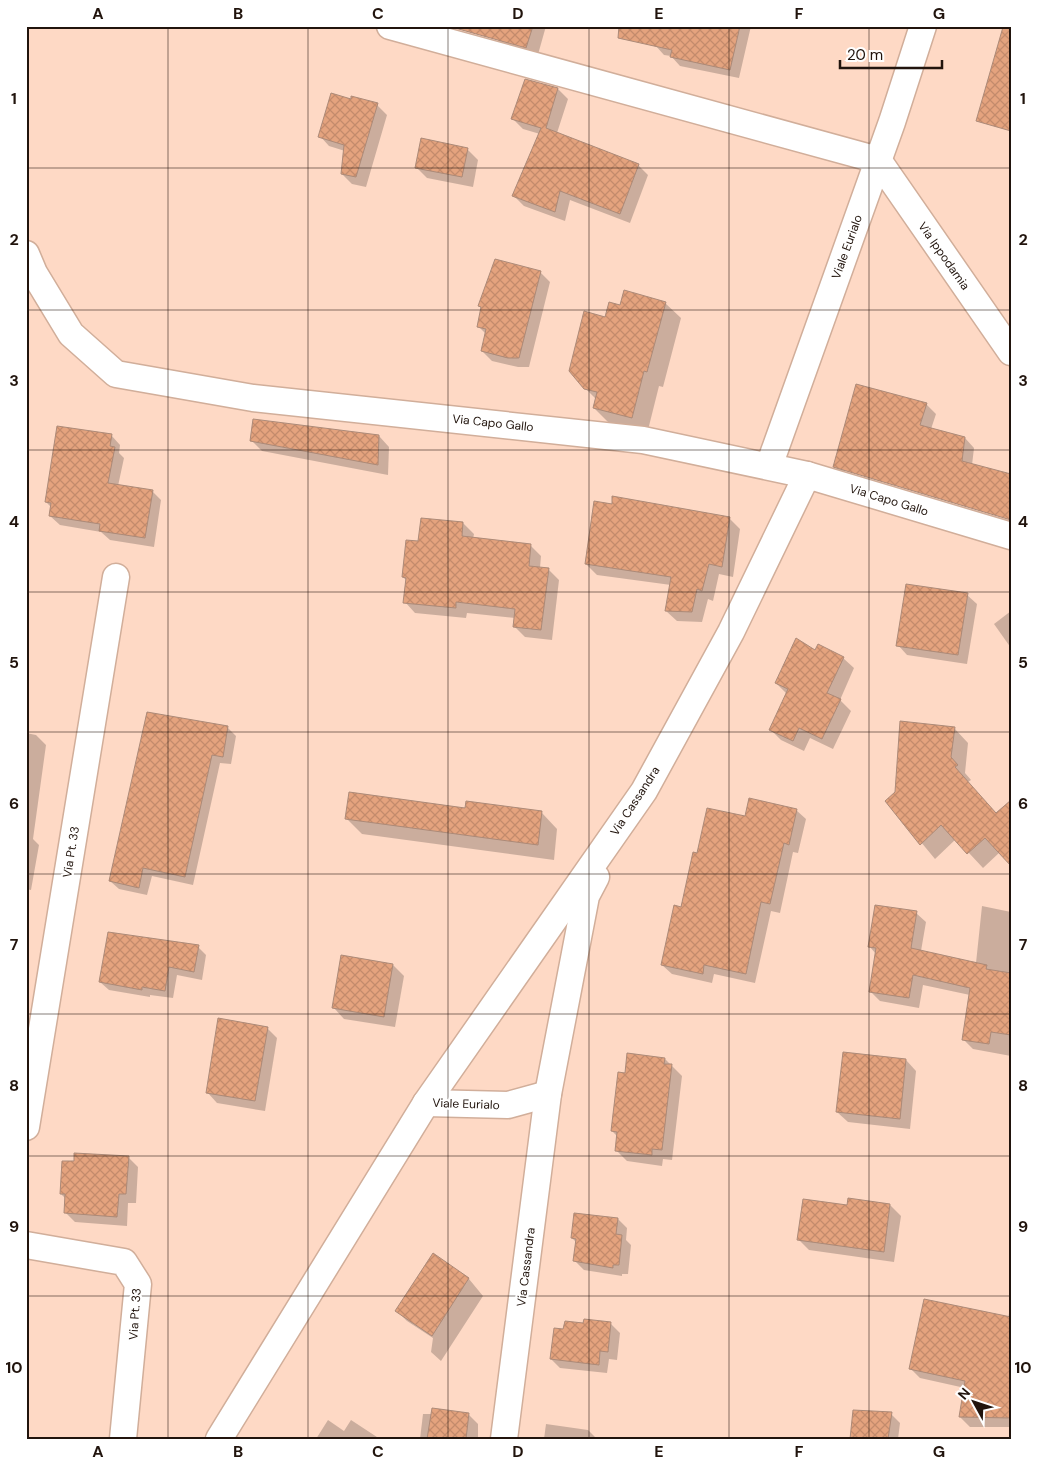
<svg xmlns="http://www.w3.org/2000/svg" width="1037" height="1465" font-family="'DM Sans',sans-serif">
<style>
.shadow{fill:#0003}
.building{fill:url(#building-cross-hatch);stroke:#ac8a78}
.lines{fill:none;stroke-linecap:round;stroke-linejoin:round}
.street-casing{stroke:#d1ae9a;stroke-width:29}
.street{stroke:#fff;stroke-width:26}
.grid{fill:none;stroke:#21140d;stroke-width:1;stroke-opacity:0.55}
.labels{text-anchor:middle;stroke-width:4.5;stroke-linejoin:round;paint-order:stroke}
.street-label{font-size:12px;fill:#21140d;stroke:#fff}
.neatline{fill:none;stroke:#21140d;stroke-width:2}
.grid-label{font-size:16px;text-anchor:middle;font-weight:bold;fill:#21140d}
</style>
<defs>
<pattern id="building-cross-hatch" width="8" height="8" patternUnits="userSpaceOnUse" patternTransform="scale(1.25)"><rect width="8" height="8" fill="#e4a37e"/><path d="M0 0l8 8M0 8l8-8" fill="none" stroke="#c38b6c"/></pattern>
</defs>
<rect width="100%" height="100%" fill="#fed9c5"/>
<!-- shadow -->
<g class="shadow">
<polygon points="501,26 546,26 537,58 507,50 497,39"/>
<polygon points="659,26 751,26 739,78 680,66 671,56 664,55 655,45"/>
<polygon points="558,89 568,99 557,133 638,165 648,175 630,223 570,200 565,221 524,206 514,196 540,134 523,129 513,119"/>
<polygon points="352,100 377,105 387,115 366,187 352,184 342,174 345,151 329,146 320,136"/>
<polygon points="467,149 478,160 473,187 427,178 416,167"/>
<polygon points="540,272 550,282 529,367 518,367 492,361 482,351 486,334 478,326 482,309 479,305"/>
<polygon points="665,303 681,318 663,387 659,386 647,434 610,424 594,408 597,400 585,388 606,318 621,307"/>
<polygon points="926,404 936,414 931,429 965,438 974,448 972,465 844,469 844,472 1011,521 1011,525 845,477 835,467"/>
<polygon points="111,435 120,445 119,453 124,458 118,486 152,491 161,500 154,547 110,540 101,532 60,525 50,516 51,507 46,502"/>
<polygon points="379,436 389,447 388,475 262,451 251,440"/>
<polygon points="729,518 740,529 733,577 719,574 713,601 708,599 702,622 677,621 666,611 671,585 597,575 586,564"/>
<polygon points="463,523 474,534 473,539 531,546 541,556 540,568 548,569 559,580 552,640 525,637 514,626 515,618 467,613 466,618 415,613 405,602 407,581 403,577 419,542"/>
<polygon points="967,595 977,604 967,664 907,655 898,645"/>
<polygon points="1011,611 1011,648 994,624"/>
<polygon points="816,652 843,658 854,668 840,700 851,711 833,749 810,738 804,751 781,740 770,729 787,694 776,683"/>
<polygon points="227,727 236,736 231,764 220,763 193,885 152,876 147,895 119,889 110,881"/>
<polygon points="954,728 968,743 965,773 971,780 968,782 1000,852 983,868 956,839 935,859 887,801"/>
<polygon points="26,733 36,735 46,745 33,839 39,845 31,890 26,889"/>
<polygon points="466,809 542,813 557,829 554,860 362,834 346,818"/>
<polygon points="796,810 806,819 798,853 793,852 780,913 771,911 755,983 714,974 712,983 672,974 662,965 698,854 746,817"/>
<polygon points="982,906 1011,912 1011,1056 973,1049 963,1039 970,995 923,985 919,1008 880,1001 870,991 876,954 870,947 916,913 926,922 921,951 976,963"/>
<polygon points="198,947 206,955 202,980 177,975 173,998 150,995 150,997 109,990 100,982"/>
<polygon points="342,956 393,965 404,976 395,1027 344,1019 334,1008"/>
<polygon points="267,1028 277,1038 265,1111 217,1103 207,1092"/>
<polygon points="665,1059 682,1076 672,1160 663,1159 662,1166 627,1161 616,1150 617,1136 612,1131 626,1074"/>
<polygon points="906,1060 916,1071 910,1129 848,1122 837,1112"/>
<polygon points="128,1157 138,1167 136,1203 128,1203 127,1226 75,1222 65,1212 66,1199 61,1194"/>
<polygon points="890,1205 901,1216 894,1262 809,1250 798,1239"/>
<polygon points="618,1219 627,1228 626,1240 631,1245 628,1274 622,1274 622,1276 584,1270 575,1261 577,1243 572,1238"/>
<polygon points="434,1255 469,1279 483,1296 441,1361 431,1352 433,1338 407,1321 397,1311"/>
<polygon points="1011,1304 1011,1427 970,1427 960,1417 965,1388 920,1378 911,1369 1008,1318"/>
<polygon points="585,1324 611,1324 620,1333 617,1360 609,1359 607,1373 560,1368 551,1359"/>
<polygon points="423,1414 468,1414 478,1424 478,1439 420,1439"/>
<polygon points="891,1414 900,1423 898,1439 851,1439"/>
<polygon points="328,1420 344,1431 351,1420 380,1439 316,1439"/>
<polygon points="546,1424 588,1430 597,1439 544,1439"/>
</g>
<!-- building -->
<g class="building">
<polygon points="448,26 533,26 526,48"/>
<polygon points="619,26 740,26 730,70 670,57 672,50 618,38"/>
<polygon points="1003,27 1011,28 1011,131 976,121"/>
<polygon points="525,79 558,88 546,128 639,164 620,214 560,191 555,212 512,196 541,128 511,119"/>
<polygon points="331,93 351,99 351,96 378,103 356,177 341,174 344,145 318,137"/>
<polygon points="421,138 468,148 462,177 415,168"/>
<polygon points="495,259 541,271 519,358 508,358 481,351 486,329 477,327 481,307 478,306"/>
<polygon points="624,290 666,302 647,372 644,371 632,418 593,408 597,392 584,389 569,371 584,311 605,317 609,302 620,305"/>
<polygon points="856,384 927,403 920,425 965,437 962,461 1011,474 1011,520 833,467"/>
<polygon points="253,419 379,435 378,465 250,441"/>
<polygon points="57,426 112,434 110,446 115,447 108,483 153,490 145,538 99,531 100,524 49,516 51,503 45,502"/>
<polygon points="612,496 730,517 722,567 709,564 702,591 697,589 692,612 665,611 671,577 585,564 594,501 612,504"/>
<polygon points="421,518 463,522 462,536 531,544 529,566 549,568 541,630 513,627 515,609 456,602 456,608 403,603 406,578 402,577 406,540 418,541"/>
<polygon points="906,584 968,593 958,655 896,646"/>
<polygon points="796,638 815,650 818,644 844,657 827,693 841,699 822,739 799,728 793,741 769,730 788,689 775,683"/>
<polygon points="147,712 228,726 223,757 212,755 185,877 143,868 139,888 109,881"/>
<polygon points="900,721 955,727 951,757 958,765 955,767 996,813 1011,800 1011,866 985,838 967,854 941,825 920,845 885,801 895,792"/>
<polygon points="349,792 465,808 466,801 542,811 538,845 345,819"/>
<polygon points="749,798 797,809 789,845 784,843 770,904 761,902 746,974 704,965 703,974 661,965 674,905 681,907 693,852 697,853 707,808 745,816"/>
<polygon points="875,905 917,911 911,948 987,965 986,969 1011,973 1011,1035 991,1032 989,1044 962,1040 970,988 913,975 909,998 869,992 876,948 868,947"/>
<polygon points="108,932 199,945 194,972 169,967 165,991 142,987 142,990 99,982"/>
<polygon points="341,955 393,964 384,1017 332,1008"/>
<polygon points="218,1018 268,1027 255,1101 206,1093"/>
<polygon points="843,1052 906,1059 900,1119 836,1112"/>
<polygon points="627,1053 665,1058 664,1064 672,1064 662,1150 652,1149 652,1155 615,1151 617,1132 611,1131 618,1072 625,1073"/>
<polygon points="74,1153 129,1156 126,1194 119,1194 117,1217 64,1213 65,1194 60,1194 62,1161 74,1161"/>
<polygon points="848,1198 890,1204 884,1252 797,1240 803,1199 847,1205"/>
<polygon points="574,1213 618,1218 616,1234 622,1235 619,1265 613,1265 613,1268 573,1261 576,1239 571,1238"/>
<polygon points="433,1253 469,1278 432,1336 395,1311"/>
<polygon points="924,1299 1011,1317 1011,1418 959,1417 965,1381 909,1369"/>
<polygon points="584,1319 611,1322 608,1352 600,1351 599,1365 550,1359 554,1328 563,1329 565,1321 583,1323"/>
<polygon points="432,1408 469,1413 466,1439 427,1439"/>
<polygon points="853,1410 892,1412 888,1439 850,1439"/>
</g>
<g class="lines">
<!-- street casing -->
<g class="street-casing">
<g id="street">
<polyline points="390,26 878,160 1011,352"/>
<polyline points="26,254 34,273 71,334 116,374 253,398 643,440 807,475 1011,536"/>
<polyline points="769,466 892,122 923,26"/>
<polyline points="426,1103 508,1105 548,1094"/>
<polyline points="26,1127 116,577"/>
<polyline points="26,1245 124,1262 138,1284 123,1439"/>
<polyline points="219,1439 426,1103 644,791 731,632 807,475"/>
<polyline points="504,1439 548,1094 586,896 596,877"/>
</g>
</g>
<!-- street -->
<use href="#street" class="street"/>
</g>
<!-- grid -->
<path class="grid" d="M168,26v1413M308,26v1413M448,26v1413M589,26v1413M729,26v1413M869,26v1413M26,168h985M26,310h985M26,450h985M26,592h985M26,732h985M26,874h985M26,1014h985M26,1156h985M26,1296h985"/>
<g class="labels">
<!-- street labels -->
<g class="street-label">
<text transform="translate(847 247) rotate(-70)" y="4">Viale Eurialo</text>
<text transform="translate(944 256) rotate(55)" y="4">Via Ippodamia</text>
<text transform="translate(493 423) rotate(6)" y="4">Via Capo Gallo</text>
<text transform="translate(889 500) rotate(17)" y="4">Via Capo Gallo</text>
<text transform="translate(635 801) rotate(-57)" y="4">Via Cassandra</text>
<text transform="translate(71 852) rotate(-81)" y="4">Via Pt. 33</text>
<text transform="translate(466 1104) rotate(2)" y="4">Viale Eurialo</text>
<text transform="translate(526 1267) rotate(-83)" y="4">Via Cassandra</text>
<text transform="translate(135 1314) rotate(-86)" y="4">Via Pt. 33</text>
</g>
</g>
<!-- border -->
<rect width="1037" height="1465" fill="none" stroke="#ffffff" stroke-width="55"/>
<!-- north arrow -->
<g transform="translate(974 1402) rotate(310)" stroke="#ffffff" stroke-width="4" paint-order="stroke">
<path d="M0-4L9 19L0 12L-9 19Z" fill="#21140d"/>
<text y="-8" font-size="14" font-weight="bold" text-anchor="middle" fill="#21140d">N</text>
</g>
<!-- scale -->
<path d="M840 60v8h102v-8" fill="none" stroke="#21140d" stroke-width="2.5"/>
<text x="847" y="60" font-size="15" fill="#21140d" stroke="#ffffff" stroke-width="4" paint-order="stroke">20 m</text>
<rect x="28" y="28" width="982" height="1410" class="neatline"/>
<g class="grid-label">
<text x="98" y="19">A</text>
<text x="238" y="19">B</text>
<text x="378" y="19">C</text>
<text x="518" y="19">D</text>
<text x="659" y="19">E</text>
<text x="799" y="19">F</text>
<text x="939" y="19">G</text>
<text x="14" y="104">1</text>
<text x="1023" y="104">1</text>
<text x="14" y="245">2</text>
<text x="1023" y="245">2</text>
<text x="14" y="386">3</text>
<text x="1023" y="386">3</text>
<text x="14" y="527">4</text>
<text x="1023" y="527">4</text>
<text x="14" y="668">5</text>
<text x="1023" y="668">5</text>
<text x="14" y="809">6</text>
<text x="1023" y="809">6</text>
<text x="14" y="950">7</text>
<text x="1023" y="950">7</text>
<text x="14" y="1091">8</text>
<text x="1023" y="1091">8</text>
<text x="14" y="1232">9</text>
<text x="1023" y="1232">9</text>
<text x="14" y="1373">10</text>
<text x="1023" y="1373">10</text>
<text x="98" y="1457">A</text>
<text x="238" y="1457">B</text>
<text x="378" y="1457">C</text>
<text x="518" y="1457">D</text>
<text x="659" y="1457">E</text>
<text x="799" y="1457">F</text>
<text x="939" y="1457">G</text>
</g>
</svg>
